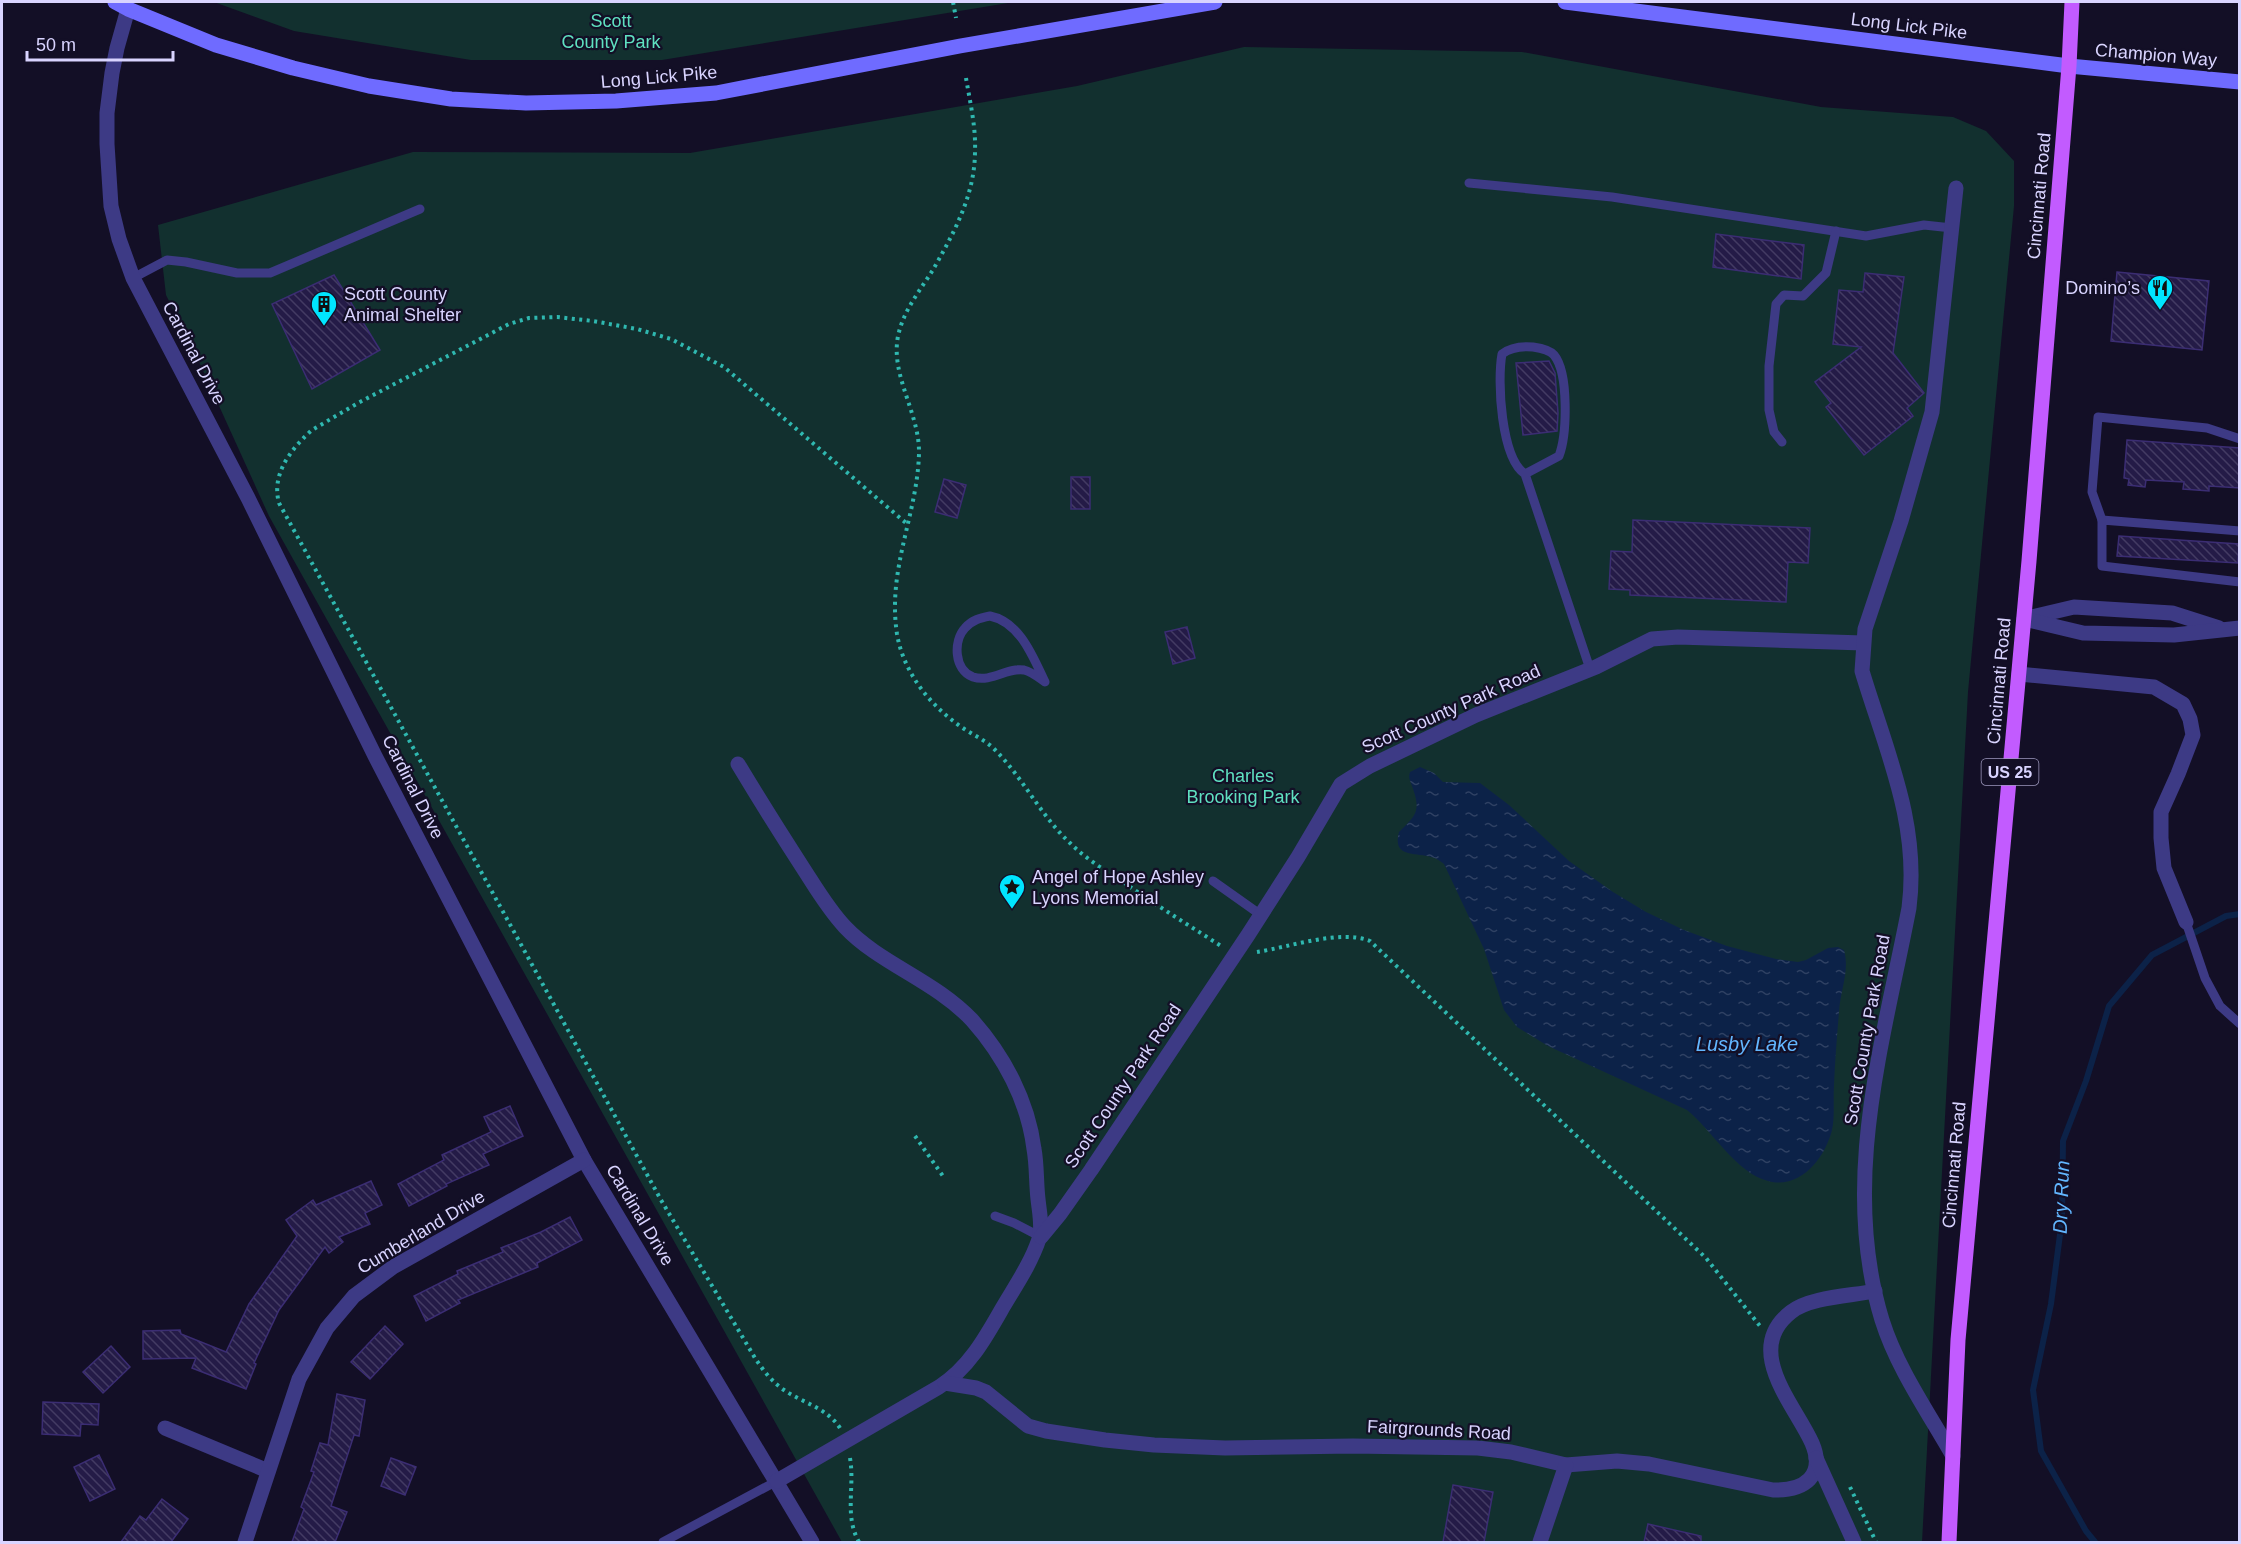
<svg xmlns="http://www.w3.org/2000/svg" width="2241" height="1544" font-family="Helvetica,sans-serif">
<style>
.green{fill:#12302f}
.water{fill:url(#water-ripples)}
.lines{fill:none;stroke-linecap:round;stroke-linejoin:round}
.stream{stroke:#0c2248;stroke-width:6}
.building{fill:url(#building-back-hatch);stroke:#3b2d73;stroke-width:1.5}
.path{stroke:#2fb8b0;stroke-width:4;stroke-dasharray:3 4.5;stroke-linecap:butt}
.lane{stroke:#3d3a85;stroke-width:9}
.street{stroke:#3d3a85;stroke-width:15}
.secondary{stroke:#6f6bff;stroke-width:15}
.primary{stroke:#c25bff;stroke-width:15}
.labels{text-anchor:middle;stroke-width:4.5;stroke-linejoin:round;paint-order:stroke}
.shield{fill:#130f26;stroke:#9e99be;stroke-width:1.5}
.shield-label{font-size:16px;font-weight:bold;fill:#d9d4ff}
.park-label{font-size:18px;fill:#5fe0c0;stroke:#130f26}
.street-label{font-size:18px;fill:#d9d4ff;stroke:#130f26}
.poi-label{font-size:18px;fill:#d9d4ff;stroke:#130f26;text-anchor:start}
.water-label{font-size:20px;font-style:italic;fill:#62b6ff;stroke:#130f26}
</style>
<defs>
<pattern id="water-ripples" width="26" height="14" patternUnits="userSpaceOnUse" patternTransform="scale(1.5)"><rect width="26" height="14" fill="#0c2248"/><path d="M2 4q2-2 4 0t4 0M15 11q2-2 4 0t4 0" fill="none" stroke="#2f4163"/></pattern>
<pattern id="building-back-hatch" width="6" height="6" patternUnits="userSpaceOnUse" patternTransform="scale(1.5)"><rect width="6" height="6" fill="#241b47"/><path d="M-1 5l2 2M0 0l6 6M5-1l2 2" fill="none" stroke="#433b63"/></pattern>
</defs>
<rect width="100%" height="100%" fill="#130f26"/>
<!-- green -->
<g class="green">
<polygon points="214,2 1008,2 1008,3 662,60 471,60 294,31"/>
<polygon points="1244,47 1522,52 1821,107 1953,117 1986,131 2014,161 2014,206 1968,692 1922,1542 842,1542 269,516 195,353 166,295 158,225 413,152 690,153 1077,86"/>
</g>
<!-- water -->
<path class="water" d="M1420,767l14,6 9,9 37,1 29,22 60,56 44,31 33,20 38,18 43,16 49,13 22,3 8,-2 22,-12 10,-1 6,3c6,21 -4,41 -5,62 -2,24 -4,49 -5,73 -1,15 1,31 -2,45 -7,28 -32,60 -64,51 -32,-8 -56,-51 -81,-71l-139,-64 -31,-19 -13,-17 -20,-61 -40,-85c-4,-3 -8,-6 -13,-7 -16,-5 -39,1 -32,-25 18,-18 22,-21 13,-46 -2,-6 -4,-8 -2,-14z"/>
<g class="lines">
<!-- stream -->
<polyline class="stream" points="2095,1542 2086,1531 2041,1451 2033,1390 2051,1304 2062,1219 2063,1141 2086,1081 2109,1006 2152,955 2226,916 2240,914"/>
</g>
<!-- building -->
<g class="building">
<polygon points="1716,234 1804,245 1801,279 1713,267"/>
<polygon points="2117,272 2209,281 2202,350 2111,341"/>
<polygon points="1865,273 1904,277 1893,353 1924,393 1907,408 1913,416 1864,455 1826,407 1831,403 1815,382 1861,347 1833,344 1839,290 1863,292"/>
<polygon points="334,275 380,350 312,389 272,304"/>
<polygon points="1549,361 1555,373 1558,413 1557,431 1523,435 1516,363"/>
<polygon points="2127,440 2240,448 2240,488 2209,486 2209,491 2183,489 2184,482 2146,480 2145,487 2128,485 2129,479 2124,478"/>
<rect x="1071" y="477" width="19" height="32"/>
<polygon points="944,479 966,485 957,518 935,512"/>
<polygon points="1633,520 1810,528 1808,563 1788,562 1786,602 1630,595 1630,590 1609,589 1611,551 1632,552"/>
<polygon points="2119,536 2239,544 2238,563 2117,556"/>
<polygon points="1187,627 1195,658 1173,664 1165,632"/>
<polygon points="510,1106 523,1136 483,1154 489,1165 446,1184 447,1186 409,1206 398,1184 444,1160 442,1155 491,1132 484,1117"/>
<polygon points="371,1181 382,1205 365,1213 370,1224 339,1237 343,1242 329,1253 325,1247 279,1310 254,1363 256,1364 246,1389 192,1368 196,1358 143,1359 143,1331 180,1330 181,1334 226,1352 249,1304 297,1236 286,1220 313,1200 316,1205"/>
<polygon points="570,1217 582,1240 537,1263 538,1267 458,1300 460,1303 426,1321 414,1296 458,1274 457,1271 503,1252 501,1248 541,1232"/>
<polygon points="385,1326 403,1344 370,1379 351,1362"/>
<polygon points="111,1346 130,1367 103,1393 83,1372"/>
<polygon points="337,1394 365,1400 359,1436 354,1435 331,1506 347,1512 335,1542 292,1542 304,1509 301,1507 314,1472 311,1471 320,1443 328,1445"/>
<polygon points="43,1402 99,1404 98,1425 81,1424 80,1436 42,1434"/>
<polygon points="99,1455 115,1489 90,1501 74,1467"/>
<polygon points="391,1458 416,1467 405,1495 381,1486"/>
<polygon points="1453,1485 1493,1492 1484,1542 1443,1542"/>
<polygon points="162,1499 188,1519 171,1542 121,1542 140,1516 146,1520"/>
<polygon points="1648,1524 1701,1536 1701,1542 1644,1542"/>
</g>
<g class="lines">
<!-- path -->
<g class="path">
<polyline points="953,2 956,18"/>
<path d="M966,78c4,24 10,49 9,73 0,43 -20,80 -41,117 -12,20 -29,40 -35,64 -11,41 21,80 20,122 -2,62 -32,115 -22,180 6,36 30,68 59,89 11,9 24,14 35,23 31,29 48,68 79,97 17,17 39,30 59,43 30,21 61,40 92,60"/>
<path d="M1257,952c32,-5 84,-23 113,-11l336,317 54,68"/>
<polyline points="915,1136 945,1179"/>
<path d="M840,1428c-13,-20 -37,-25 -56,-38 -12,-8 -21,-20 -29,-32l-94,-158 -382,-697c-8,-29 12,-54 33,-73l46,-27 151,-79 20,-6 28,-1 36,4 44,8 34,10 53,28 182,156"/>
<path d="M850,1458c5,29 -6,58 9,84"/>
<polyline points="1850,1487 1876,1542"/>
</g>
<!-- lane -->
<g class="lane">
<polyline points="1469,183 1612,197 1866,236 1924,225 1952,228"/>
<polyline points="133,278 167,260 186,262 237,273 270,273 420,209"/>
<polyline points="1782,442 1774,432 1769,410 1769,366 1776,304 1784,295 1803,296 1826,273 1836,231"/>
<path d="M1525,474l34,-18c8,-21 10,-83 -5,-101 -4,-5 -14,-7 -21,-8 -11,-1 -22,0 -31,7 -5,27 -1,104 23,120l65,195"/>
<polyline points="2102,520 2092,492 2098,417 2207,428 2240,439"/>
<polyline points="2240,531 2102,520 2102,566 2240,582"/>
<path d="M990,616c30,6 43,41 55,66 -6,-4 -13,-10 -21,-12 -16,-3 -33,13 -51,7 -19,-7 -20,-36 -8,-49 7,-8 15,-10 25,-12z"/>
<polyline points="1213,881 1261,915"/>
<polyline points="2186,922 2205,978 2220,1006 2240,1024"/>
<polyline points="995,1216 1014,1223 1041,1237"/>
<polyline points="663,1542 777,1481"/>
</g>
<!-- street -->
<g class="street">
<polyline points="128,9 117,48 112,73 107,113 107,144 111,206 119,239 133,278 248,498 375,756 584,1160 812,1542"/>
<polyline points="2027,618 2074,607 2172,613 2219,628"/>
<polyline points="2024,619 2083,633 2174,635 2240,628"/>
<polyline points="2019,674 2154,687 2183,704 2190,719 2193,735 2178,774 2161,812 2161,838 2164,868 2186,922"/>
<path d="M738,764c21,35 43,70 65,104 13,20 25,41 42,59 35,37 89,53 127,93 32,36 56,81 62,129 3,16 2,33 4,50 1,11 5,29 1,40 -8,24 -23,46 -36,68 -17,30 -34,61 -64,80l-162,94"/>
<polyline points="1041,1237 1060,1214 1091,1170 1248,935 1298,857 1341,784 1370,766 1476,715 1596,667 1652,639 1678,637 1863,643"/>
<path d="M945,1383l31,5 10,4 42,34 18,5 59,9 49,5 71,3 128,-2 125,2 33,4 55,13 51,-4 32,3 124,26c31,1 53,-14 39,-47 -17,-38 -70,-93 -21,-131 19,-15 60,-16 84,-21"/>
<polyline points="165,1428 268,1471"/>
<path d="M1953,1456c-25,-44 -56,-88 -71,-136 -42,-137 1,-277 27,-412 11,-85 -23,-157 -47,-237l3,-42 36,-108 31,-109 24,-224"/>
<polyline points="1816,1458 1854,1542"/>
<polyline points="245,1542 299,1379 327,1328 354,1296 393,1267 584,1160"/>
<polyline points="1540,1542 1566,1465"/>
</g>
<!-- secondary -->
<g class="secondary">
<polyline points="115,2 128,9 216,45 293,68 369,86 451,99 526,103 616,101 716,93 960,46 1215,2"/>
<polyline points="1565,2 2069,66 2240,82"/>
</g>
<!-- primary -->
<polyline class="primary" points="1949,1542 1958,1340 2029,561 2069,66 2072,2"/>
</g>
<!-- icons -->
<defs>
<g id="restaurant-pin" transform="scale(1.35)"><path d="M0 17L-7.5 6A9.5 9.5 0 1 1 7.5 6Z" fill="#00e5ff" stroke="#130f26"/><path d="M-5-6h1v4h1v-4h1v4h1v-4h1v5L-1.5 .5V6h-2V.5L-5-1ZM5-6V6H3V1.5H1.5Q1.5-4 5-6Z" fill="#111"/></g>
<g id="building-pin" transform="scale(1.35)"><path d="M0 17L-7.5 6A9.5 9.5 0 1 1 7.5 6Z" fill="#00e5ff" stroke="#130f26"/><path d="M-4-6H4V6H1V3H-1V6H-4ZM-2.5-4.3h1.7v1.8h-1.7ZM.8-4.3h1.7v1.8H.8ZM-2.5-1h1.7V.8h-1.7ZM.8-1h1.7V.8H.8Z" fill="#111"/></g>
<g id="sight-pin" transform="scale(1.35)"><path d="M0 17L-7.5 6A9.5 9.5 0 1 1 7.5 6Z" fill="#00e5ff" stroke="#130f26"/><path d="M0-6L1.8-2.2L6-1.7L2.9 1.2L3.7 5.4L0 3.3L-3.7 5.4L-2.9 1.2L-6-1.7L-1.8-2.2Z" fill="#111"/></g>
</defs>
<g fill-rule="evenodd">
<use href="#restaurant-pin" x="2160" y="288"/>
<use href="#building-pin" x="324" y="304"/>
<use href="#sight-pin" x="1012" y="887"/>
</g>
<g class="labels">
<!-- shield labels -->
<rect class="shield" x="1981.5" y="759" width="57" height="26" rx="4.5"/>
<g class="shield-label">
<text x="2010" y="778">US 25</text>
</g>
<!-- park labels -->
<g class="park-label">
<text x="611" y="27">Scott<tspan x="611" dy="21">County Park</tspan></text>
<text x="1243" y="782">Charles<tspan x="1243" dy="21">Brooking Park</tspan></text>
</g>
<!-- street labels -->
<g class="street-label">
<text transform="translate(1909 26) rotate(7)" y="6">Long Lick Pike</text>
<text transform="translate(2156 55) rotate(5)" y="6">Champion Way</text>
<text transform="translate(659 77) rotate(-5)" y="6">Long Lick Pike</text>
<text transform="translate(2039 196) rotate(-85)" y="6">Cincinnati Road</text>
<text transform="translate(194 353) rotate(62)" y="6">Cardinal Drive</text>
<text transform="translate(1999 681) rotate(-85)" y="6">Cincinnati Road</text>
<text transform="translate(1451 709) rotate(-24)" y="6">Scott County Park Road</text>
<text transform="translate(413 787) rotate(63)" y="6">Cardinal Drive</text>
<text transform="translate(1867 1030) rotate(-80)" y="6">Scott County Park Road</text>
<text transform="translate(1123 1086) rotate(-56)" y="6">Scott County Park Road</text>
<text transform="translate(1954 1165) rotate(-85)" y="6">Cincinnati Road</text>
<text transform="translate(640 1215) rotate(59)" y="6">Cardinal Drive</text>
<text transform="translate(421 1232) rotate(-31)" y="6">Cumberland Drive</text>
<text transform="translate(1439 1430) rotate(3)" y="6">Fairgrounds Road</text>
</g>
<!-- poi labels -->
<g class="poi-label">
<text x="2140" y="294" text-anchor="end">Domino’s</text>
<text x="344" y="300">Scott County<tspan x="344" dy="21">Animal Shelter</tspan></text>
<text x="1032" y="883">Angel of Hope Ashley<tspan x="1032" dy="21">Lyons Memorial</tspan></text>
</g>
<!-- water labels -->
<g class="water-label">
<text x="1747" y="1051">Lusby Lake</text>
<text transform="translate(2061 1197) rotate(-88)" y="7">Dry Run</text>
</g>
</g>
<!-- border -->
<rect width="2241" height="1544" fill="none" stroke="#d9d4ff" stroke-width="6"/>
<!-- scale -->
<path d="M27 51v9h146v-9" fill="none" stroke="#d9d4ff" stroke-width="3"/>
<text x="36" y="51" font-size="18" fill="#d9d4ff" stroke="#130f26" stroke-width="4.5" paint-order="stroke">50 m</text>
</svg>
